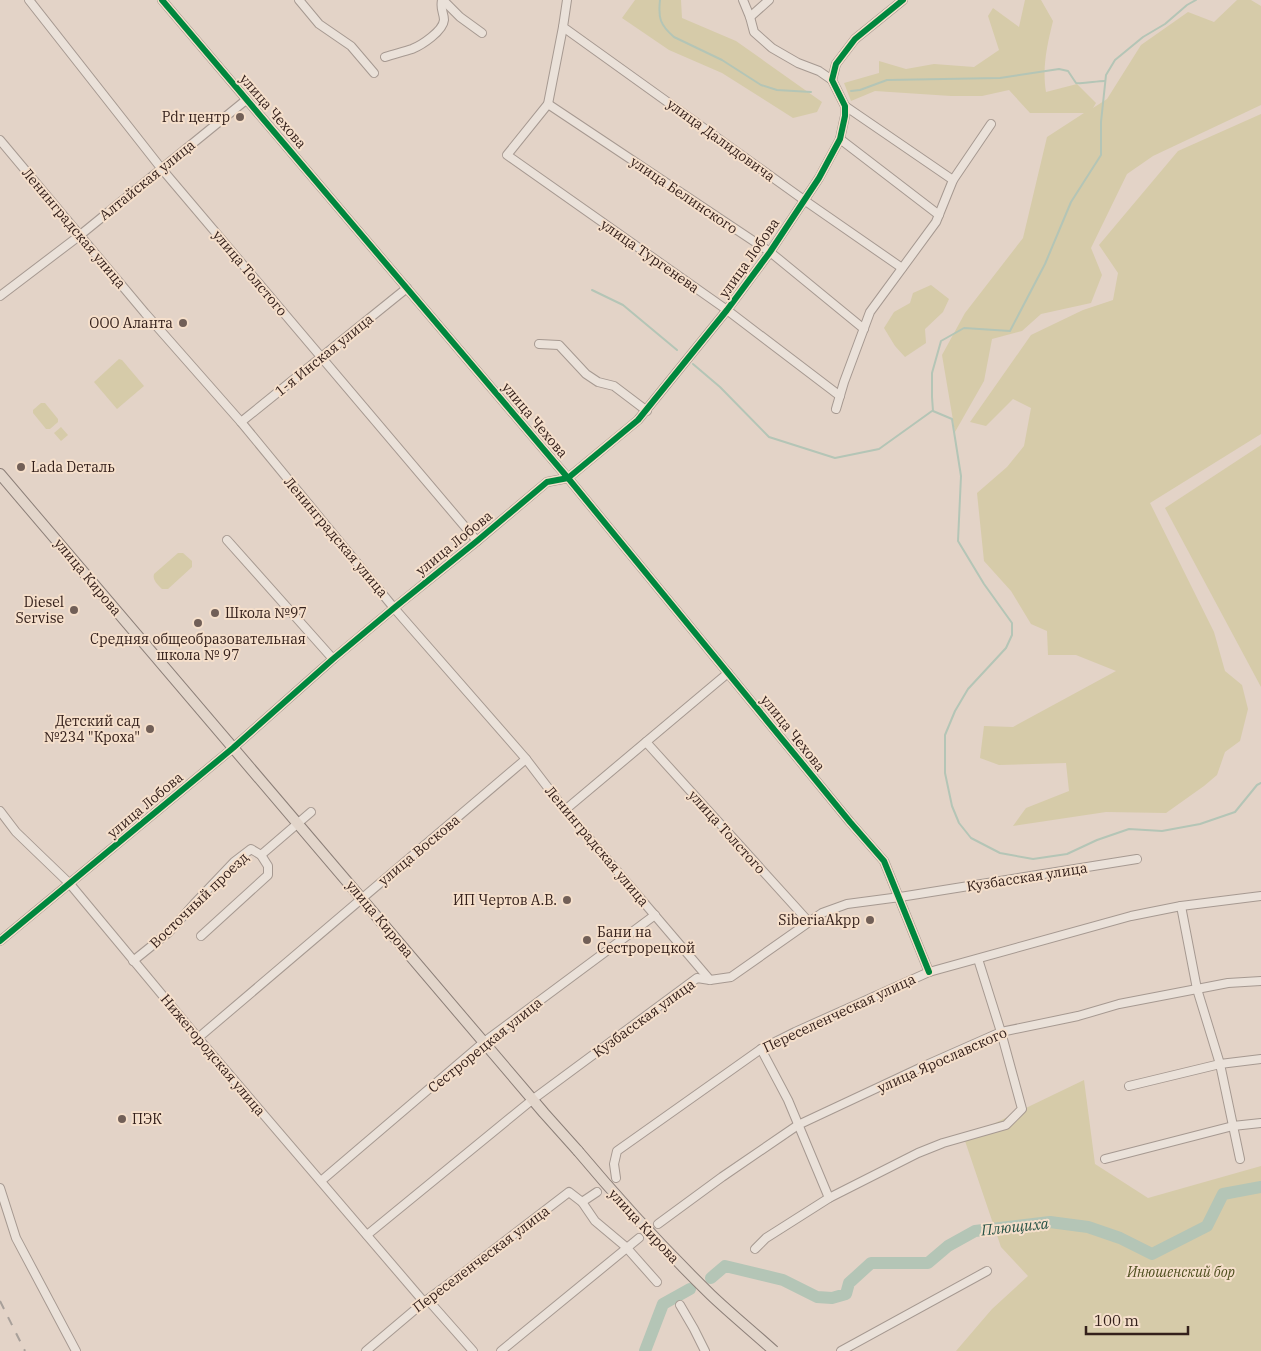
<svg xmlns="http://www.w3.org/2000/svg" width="1261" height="1351" font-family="'IBM Plex Serif',serif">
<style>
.green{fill:#d6cba9}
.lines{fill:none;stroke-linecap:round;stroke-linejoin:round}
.stream{stroke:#b4c5b6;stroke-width:2}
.river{stroke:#b4c5b6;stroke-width:12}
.minor-casing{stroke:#a69991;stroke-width:10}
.major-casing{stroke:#8c7f78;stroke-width:12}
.minor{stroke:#eae1d9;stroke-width:8}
.major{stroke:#e2d5ca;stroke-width:10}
.rail{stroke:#a8a09a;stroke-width:2;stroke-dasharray:9 9;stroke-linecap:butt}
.major-bridge-casing{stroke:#8c7f78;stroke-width:12;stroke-linecap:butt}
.major-bridge{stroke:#e2d5ca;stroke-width:10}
.cycleway-casing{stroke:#f5dfcb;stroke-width:9}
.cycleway{stroke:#00873e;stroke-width:6}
.poi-dot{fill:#715f57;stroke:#f5dfcb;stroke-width:2}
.labels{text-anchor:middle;stroke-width:4;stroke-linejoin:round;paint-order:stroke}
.street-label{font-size:14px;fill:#34201b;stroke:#f5dfcb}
.poi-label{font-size:14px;fill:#34201b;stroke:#f5dfcb;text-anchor:end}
.park-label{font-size:14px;font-style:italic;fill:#515121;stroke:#f5dfcb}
.water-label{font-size:15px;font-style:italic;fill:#295447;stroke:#f5dfcb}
</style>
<rect width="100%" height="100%" fill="#e3d3c7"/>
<!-- green -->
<g class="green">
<polygon points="635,0 681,0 682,18 736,41 822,102 817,112 793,118 722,73 669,50 622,18"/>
<path d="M1025,0h16l12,21c-6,24 -11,47 -7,71l31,-8 19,19 -3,5 14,-9 34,-54 47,-33 26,10 23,-22h14l10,6v99l-108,51 -26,18 -36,74 11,27 -11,28 -50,11 -19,17 -30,8 -8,42 -29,51 -13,-77 23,-42 58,-75 24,-101 37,-24h-54l-21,-23 -27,6h-31l-76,-5 -24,10 -7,-18 35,-10v-12l27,8 28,-5 40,3 25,-17 -11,-34 5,-8 26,19z"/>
<polygon points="1261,114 1261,434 1150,503 1214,632 1225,671 1242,685 1248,709 1240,741 1225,752 1217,775 1204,786 1166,813 1106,812 1013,826 1026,808 1069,791 1066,763 999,765 980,758 984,726 1013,727 1116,671 1076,655 1048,655 1047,631 1031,624 1011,591 984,561 977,493 1007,467 1024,446 1031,408 1013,399 986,426 970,422 1031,335 1083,310 1113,300 1118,273 1099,245 1178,151"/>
<polygon points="931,285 949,299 943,312 925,329 926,343 905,357 895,346 884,328 894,312 910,303 913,293"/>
<polygon points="119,359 122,360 144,386 117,409 94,382"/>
<polygon points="41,403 45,403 58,419 58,422 50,429 46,429 33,413 33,410"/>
<polygon points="61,427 68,435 61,441 54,433"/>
<polygon points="1261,445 1261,687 1165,508"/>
<path d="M178,553h5l9,8v6l-24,22h-6c-4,-4 -10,-9 -8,-15z"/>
<polygon points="1084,1080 1095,1164 1148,1198 1261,1166 1261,1351 956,1351 992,1309 1028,1276 1001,1247 964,1138"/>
</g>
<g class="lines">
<!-- stream -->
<g class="stream">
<path d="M660,0c-2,18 0,25 14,37l48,23 39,25 16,5 34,2"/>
<polyline points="1196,0 1187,5 1165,24 1143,37 1115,60 1106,75 1101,122 1101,155 1071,202 1045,264 1010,331 964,328 941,341 932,373 932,397 933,411 952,419 961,476 958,541 984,584 1012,623 1012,635 1006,648 968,689 955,711 945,735 945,773 952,806 959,823 971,838 1000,853 1033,859 1067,854 1097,840 1129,829 1162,831 1200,824 1235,812 1257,785 1261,783"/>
<path d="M851,91l9,-1 27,-10 113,-2 59,-9 9,2 8,12c10,1 19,-2 29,-2"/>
<polyline points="592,290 623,305 677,350"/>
<polyline points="693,364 720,387 769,437 835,458 879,449 932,411"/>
</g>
<!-- river -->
<g class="river">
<polyline points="711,1278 725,1266 783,1280 817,1297 832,1298 846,1294 849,1283 871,1263 928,1263 948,1246 975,1231 1050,1222 1088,1227 1120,1238 1152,1254 1207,1226 1223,1194 1261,1187"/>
<polyline points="645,1351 663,1304 690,1289"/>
</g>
<!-- minor casing -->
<g class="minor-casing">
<g id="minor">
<polyline points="29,0 161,168 477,541"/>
<polyline points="162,0 568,478 850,822 884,861 929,972"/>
<polyline points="299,0 319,24 351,46 374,73"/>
<polyline points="443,0 460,17 482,33"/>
<polyline points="567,0 563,27 804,200 902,268"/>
<polyline points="743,0 750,17 754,32 772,48 798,63 819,71 832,80"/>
<polyline points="750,17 769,0"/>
<polyline points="563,27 548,104 507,155 727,310 840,396"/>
<path d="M385,57c9,-3 18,-5 27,-8 10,-4 31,-18 32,-29 0,-7 -4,-10 -2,-20"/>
<polyline points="548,104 770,252 864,329"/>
<polyline points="845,106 953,180"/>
<polyline points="840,139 939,215"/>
<polyline points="0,140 145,313 241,422 394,608 526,759 565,810 710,980"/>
<polyline points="0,296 79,236 246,100"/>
<polyline points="539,344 559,345 586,374 598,382 614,386 647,411"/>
<polyline points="836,409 844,382 870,312 936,222 953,180 991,124"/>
<polyline points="241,422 407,288"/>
<polyline points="227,540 333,659"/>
<polyline points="646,742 809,922"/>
<polyline points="565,810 728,673"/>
<polyline points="0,811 16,832 70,884 198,1038 424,1302"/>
<polyline points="1181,906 1197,989 1220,1064 1240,1159"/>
<polyline points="201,936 268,875 268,866 261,855"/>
<polyline points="0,941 233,748 333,659 394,608 477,541 547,482 568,478 638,420 727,310 770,252 819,178 840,139 845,116 845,106 832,80 836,64 855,39 903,0"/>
<polyline points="133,961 169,932 194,904 234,862 251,849 261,855 311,812"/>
<polyline points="198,1038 526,759"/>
<polyline points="761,1049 788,1100 829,1198"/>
<polyline points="1129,1086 1220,1064 1261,1059"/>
<polyline points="1105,1159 1233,1126 1261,1123"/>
<polyline points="616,1178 614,1164 617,1151 761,1049 795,1032 929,972 1131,916 1181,906 1261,896"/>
<polyline points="321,1181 484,1042 655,915"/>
<polyline points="0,1188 16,1238 76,1351"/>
<polyline points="582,1202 595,1221 626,1247 657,1282"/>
<polyline points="658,1224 722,1177 798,1125 924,1066 1001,1032 1078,1016 1119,1004 1197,989 1228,983 1261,981"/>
<polyline points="367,1235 532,1100 697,978 710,980 731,977 822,913 847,904 900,897 1137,859"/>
<polyline points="755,1249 766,1238 829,1198 918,1153 943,1143 1006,1125 1022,1109 1001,1032 978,959"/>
<polyline points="428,1300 473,1351"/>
<polyline points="680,1305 694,1329 705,1351"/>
<polyline points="366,1351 424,1302 462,1274 569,1192 582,1202 597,1192"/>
<polyline points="501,1351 639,1238"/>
<polyline points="841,1351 987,1271"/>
</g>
</g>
<!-- major casing -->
<g class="major-casing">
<polyline id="major" points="0,474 544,1113 578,1151"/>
</g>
<!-- minor -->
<use href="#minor" class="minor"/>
<!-- major -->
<use href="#major" class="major"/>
<!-- rail -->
<polyline class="rail" points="0,1301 25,1351"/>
<!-- major-bridge casing -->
<g class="major-bridge-casing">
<path id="major-bridge" d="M578,1151c42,50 86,98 133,144 20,19 42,37 63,56"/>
</g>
<!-- major-bridge -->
<use href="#major-bridge" class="major-bridge"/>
<!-- cycleway casing -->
<g class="cycleway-casing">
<g id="cycleway">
<polyline points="162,0 568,478 850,822 884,861 929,972"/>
<polyline points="0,941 233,748 333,659 394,608 477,541 547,482 568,478 638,420 727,310 770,252 819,178 840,139 845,116 845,106 832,80 836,64 855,39 903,0"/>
</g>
</g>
<!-- cycleway -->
<use href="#cycleway" class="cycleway"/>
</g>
<!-- markers -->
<g class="poi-dot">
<circle cx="240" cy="117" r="5"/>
<circle cx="183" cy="323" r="5"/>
<circle cx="21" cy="467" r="5"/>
<circle cx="74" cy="610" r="5"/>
<circle cx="215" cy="613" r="5"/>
<circle cx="198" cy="623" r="5"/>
<circle cx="150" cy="729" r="5"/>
<circle cx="567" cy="900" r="5"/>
<circle cx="870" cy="920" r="5"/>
<circle cx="587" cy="940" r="5"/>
<circle cx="122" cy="1119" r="5"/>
</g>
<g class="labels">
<!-- street labels -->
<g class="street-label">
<text transform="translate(273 111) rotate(49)" y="5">улица Чехова</text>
<text transform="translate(721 140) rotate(36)" y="5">улица Далидовича</text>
<text transform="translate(147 180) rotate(-39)" y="5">Алтайская улица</text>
<text transform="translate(684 195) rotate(34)" y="5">улица Белинского</text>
<text transform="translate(74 228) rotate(50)" y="5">Ленинградская улица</text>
<text transform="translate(650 256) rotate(35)" y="5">улица Тургенева</text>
<text transform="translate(749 258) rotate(-55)" y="5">улица Лобова</text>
<text transform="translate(250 273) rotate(50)" y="5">улица Толстого</text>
<text transform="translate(324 355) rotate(-39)" y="5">1-я Инская улица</text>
<text transform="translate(535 420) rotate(50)" y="5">улица Чехова</text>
<text transform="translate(336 537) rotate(50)" y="5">Ленинградская улица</text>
<text transform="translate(454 543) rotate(-39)" y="5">улица Лобова</text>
<text transform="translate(88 577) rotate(50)" y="5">улица Кирова</text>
<text transform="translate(793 733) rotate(51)" y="5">улица Чехова</text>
<text transform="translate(145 805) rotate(-40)" y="5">улица Лобова</text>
<text transform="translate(727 832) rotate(48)" y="5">улица Толстого</text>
<text transform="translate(597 846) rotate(50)" y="5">Ленинградская улица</text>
<text transform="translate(419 850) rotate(-40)" y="5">улица Воскова</text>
<text transform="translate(1027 877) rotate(-9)" y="5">Кузбасская улица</text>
<text transform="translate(199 900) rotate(-44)" y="5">Восточный проезд</text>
<text transform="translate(380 919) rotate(50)" y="5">улица Кирова</text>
<text transform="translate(839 1013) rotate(-25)" y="5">Переселенческая улица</text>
<text transform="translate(644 1018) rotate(-36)" y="5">Кузбасская улица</text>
<text transform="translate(485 1045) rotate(-39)" y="5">Сестрорецкая улица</text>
<text transform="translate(213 1055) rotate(50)" y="5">Нижегородская улица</text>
<text transform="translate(942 1060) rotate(-24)" y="5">улица Ярославского</text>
<text transform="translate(644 1226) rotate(47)" y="5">улица Кирова</text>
<text transform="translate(481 1259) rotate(-37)" y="5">Переселенческая улица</text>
</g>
<!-- poi labels -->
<g class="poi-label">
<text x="230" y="122">Pdr центр</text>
<text x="173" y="328">ООО Аланта</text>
<text x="31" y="472" text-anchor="start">Lada Dеталь</text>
<text x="64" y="607">Diesel<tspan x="64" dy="16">Servise</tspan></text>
<text x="225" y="618" text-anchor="start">Школа №97</text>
<text x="198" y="644" text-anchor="middle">Средняя общеобразовательная<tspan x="198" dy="16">школа № 97</tspan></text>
<text x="140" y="726">Детский сад<tspan x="140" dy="16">№234 "Кроха"</tspan></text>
<text x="557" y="905">ИП Чертов А.В.</text>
<text x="860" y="925">SiberiaAkpp</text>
<text x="597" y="937" text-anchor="start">Бани на<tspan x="597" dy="16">Сестрорецкой</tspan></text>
<text x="132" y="1124" text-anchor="start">ПЭК</text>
</g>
<!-- park labels -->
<g class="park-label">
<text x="1181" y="1277">Инюшенский бор</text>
</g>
<!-- water labels -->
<g class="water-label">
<text transform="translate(1015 1227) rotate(-6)" y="5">Плющиха</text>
</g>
</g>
<!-- scale -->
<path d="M1086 1326v8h102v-8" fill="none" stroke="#34201b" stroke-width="2.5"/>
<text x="1094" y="1326" font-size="15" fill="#34201b" stroke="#f5dfcb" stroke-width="4" paint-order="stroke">100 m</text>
</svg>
